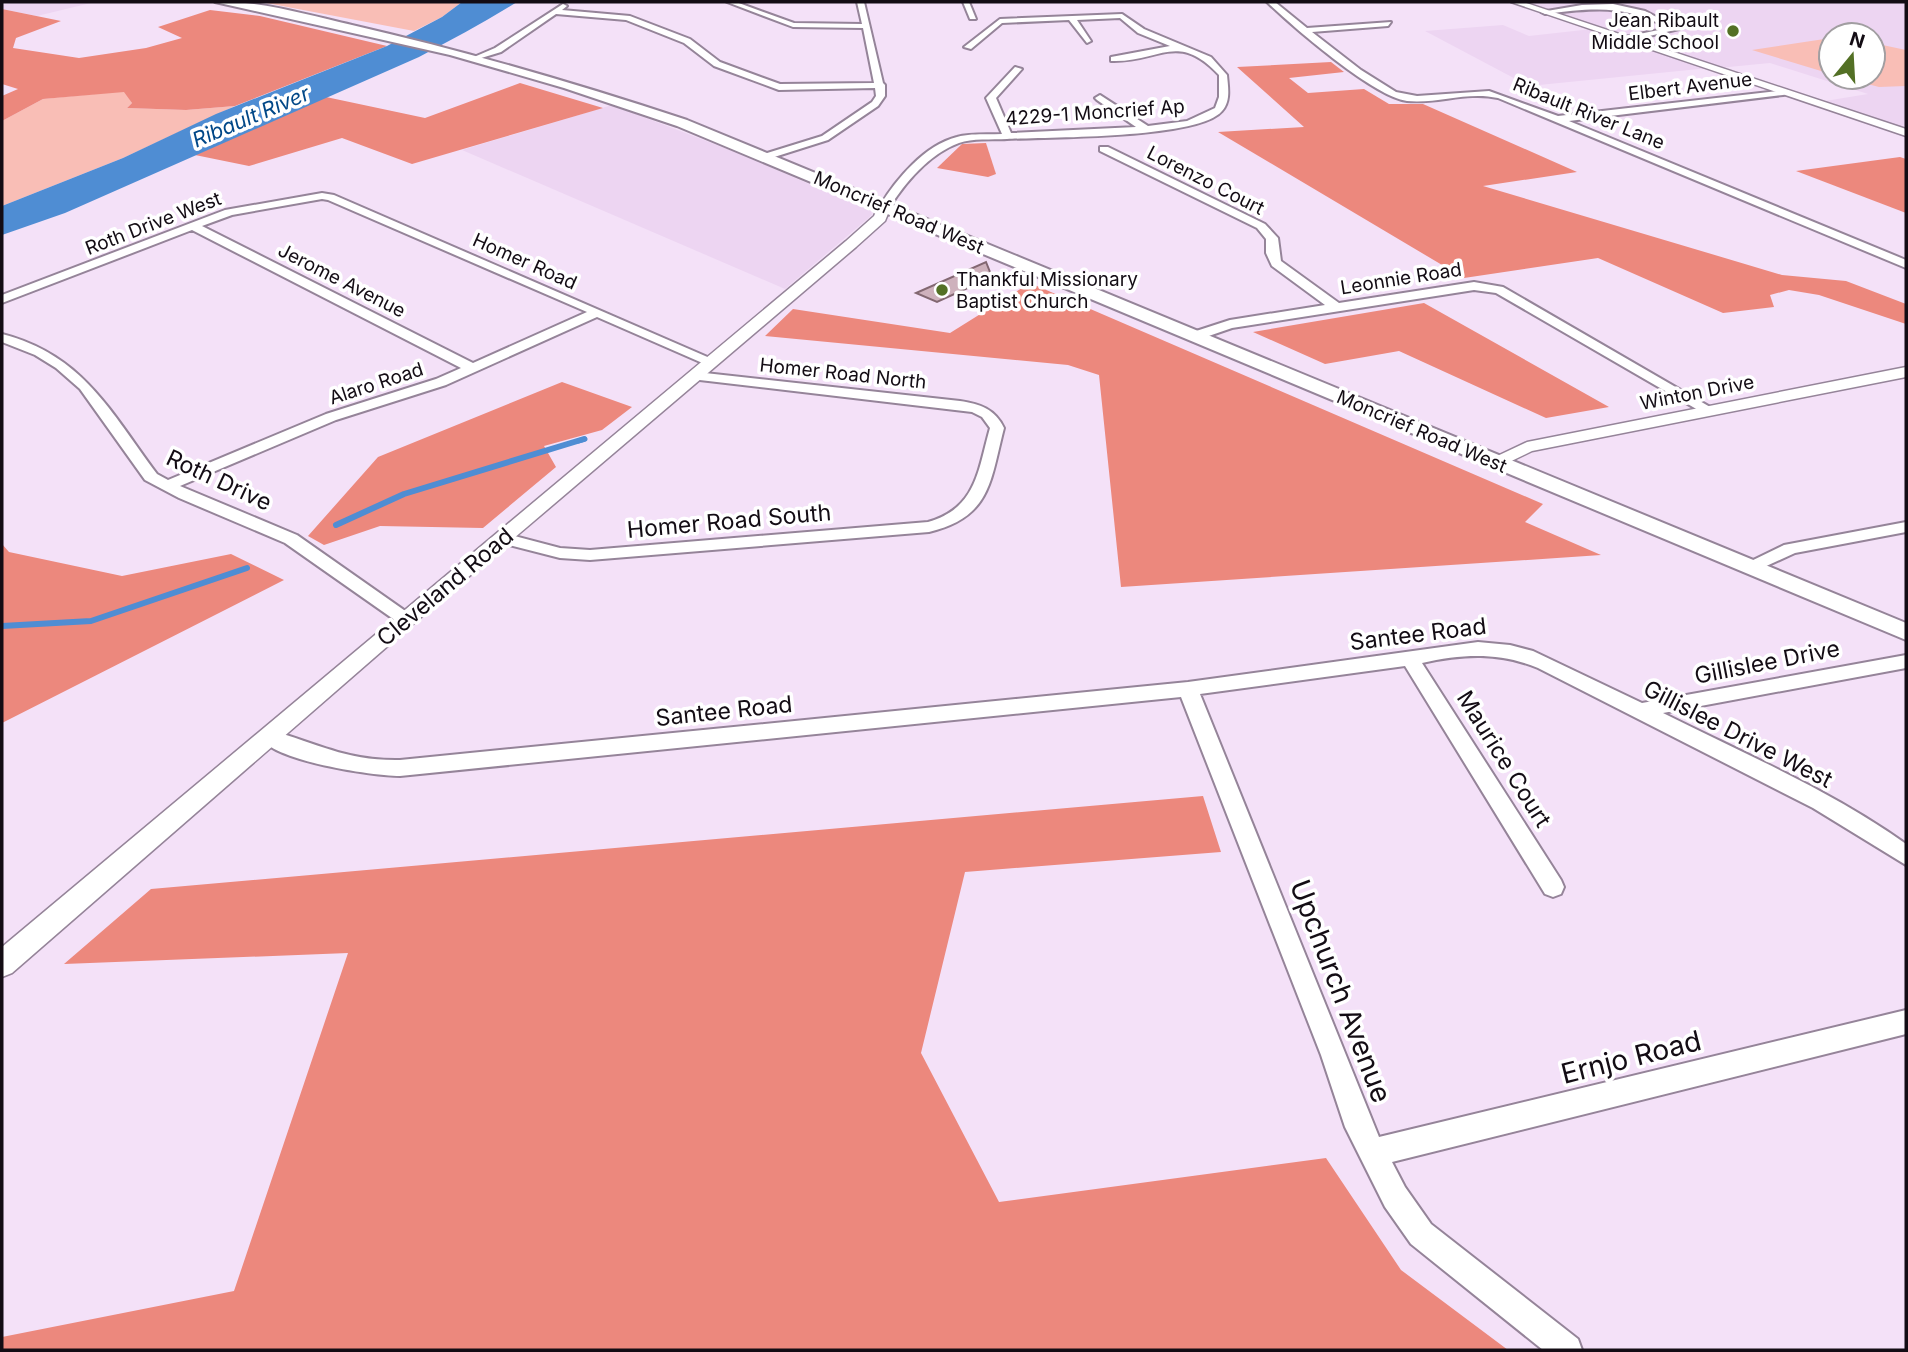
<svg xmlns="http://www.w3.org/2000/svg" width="1908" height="1352" font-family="Inter,sans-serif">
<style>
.built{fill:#edd5f2;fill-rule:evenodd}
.green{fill:#f9beb6}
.forest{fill:#ec887d}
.water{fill:#4f8dd3}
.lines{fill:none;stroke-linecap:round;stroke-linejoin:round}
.stream-far1{stroke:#4f8dd3;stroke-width:5}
.stream{stroke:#4f8dd3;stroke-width:6}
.building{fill:#ceb1bc;stroke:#826771;stroke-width:2}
.minor-casing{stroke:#958499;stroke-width:4}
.tertiary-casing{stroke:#958499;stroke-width:3}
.secondary-casing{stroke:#958499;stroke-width:4}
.minor{fill:#fff;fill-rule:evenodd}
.tertiary{fill:#fff;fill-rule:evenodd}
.secondary{fill:#fff;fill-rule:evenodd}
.poi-dot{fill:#537025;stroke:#fff;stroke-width:2.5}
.labels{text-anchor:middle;stroke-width:7;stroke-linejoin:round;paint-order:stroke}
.far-poi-label{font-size:19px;fill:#130c14;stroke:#fff;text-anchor:end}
.far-street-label{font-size:19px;fill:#130c14;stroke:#fff}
.far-water-label{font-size:21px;font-style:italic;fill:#004787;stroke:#fff}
.street-label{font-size:23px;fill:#130c14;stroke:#fff}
.near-street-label{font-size:28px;fill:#130c14;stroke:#fff}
</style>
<rect width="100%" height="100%" fill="#f4e1f8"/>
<!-- built -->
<g class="built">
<polygon points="16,2 95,2 37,16 2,9 2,5"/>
<path d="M1526,2h380v123l-11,2 -76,-25 49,-8 -98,-31 -52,5zM1831,35h42v42h-42z"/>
<polygon points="1503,25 1529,36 1592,29 1709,68 1529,86 1425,31"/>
<polygon points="612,105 738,153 871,211 872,215 785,289 462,150"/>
</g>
<!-- green -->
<g class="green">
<polygon points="261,2 462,2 442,17 414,31"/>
<polygon points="1831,38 1831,74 1752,50"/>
<polygon points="1873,43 1906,50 1906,86 1879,87 1841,77 1873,77"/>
<polygon points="125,91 132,103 127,108 186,110 235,106 123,158 2,206 2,121 43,99"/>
</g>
<!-- forest -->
<g class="forest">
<polygon points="2,9 61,21 16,38 13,48 79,58 146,48 182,38 158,27 210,10 260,16 387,46 235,106 186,110 127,108 132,103 124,92 43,99 2,121 2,96 18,89 2,84"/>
<polygon points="1331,62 1344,72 1289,78 1308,93 1364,89 1389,104 1423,104 1577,172 1483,186 1782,275 1846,281 1906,304 1906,324 1819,295 1789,290 1770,295 1774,307 1723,313 1598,258 1464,278 1218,132 1304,127 1237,67"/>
<polygon points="520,83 603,108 412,164 342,138 249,166 195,155 326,97 425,118"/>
<polygon points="986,143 996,174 988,177 937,168 962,144"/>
<polygon points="1900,157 1906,159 1906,213 1796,171"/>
<polygon points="1030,283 1543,504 1525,522 1601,555 1121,587 1099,375 1068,365 765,336 793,309 950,333"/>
<polygon points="1424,303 1609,407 1546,418 1399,351 1325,364 1253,332"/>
<polygon points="562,382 632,407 602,430 544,446 556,467 483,528 380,526 324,545 308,536 378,457"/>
<polygon points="2,544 9,552 122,576 231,554 284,580 2,723"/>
<polygon points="1203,796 1221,852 965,872 921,1053 999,1202 1326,1158 1401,1270 1508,1350 2,1350 2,1337 234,1291 348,953 64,964 151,889"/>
</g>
<!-- water -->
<path class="water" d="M462,2h55c-32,20 -64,37 -98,55l-354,156 -63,22v-29l121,-48 93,-44 171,-68 55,-29z"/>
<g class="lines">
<!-- stream-far1 -->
<polyline class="stream-far1" points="578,441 585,439"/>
<!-- stream -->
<g class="stream">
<polyline points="336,525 404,494 584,439"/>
<polyline points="2,626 91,621 247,568"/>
</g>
</g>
<!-- building -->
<polygon class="building" points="986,262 992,277 937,302 916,293"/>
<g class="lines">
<!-- minor casing -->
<g class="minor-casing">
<g id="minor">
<polygon points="727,2 736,2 794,23 862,24 857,2 864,2 883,83 885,85 885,96 878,106 828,140 768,159 763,156 764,154 822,136 872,102 876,96 875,88 779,90 714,66 684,43 626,20 556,14 501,52 478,59 474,57 495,48 563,4 567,6 562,10 630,16 690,39 720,62 780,84 874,83 863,28 793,27"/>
<polygon points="963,2 969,2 976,19 970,19"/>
<path d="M1267,2h8l32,26 84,-6 -3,4 -76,6 49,38 35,22 21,4 72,-5 69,25 228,-26v4l-3,1 -214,26 337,139v8l-408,-170c-31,-7 -60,6 -91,3 -33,-4 -114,-74 -140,-99z"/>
<path d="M1613,4l32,7 34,18 -51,12 -3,-4 43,-9c-43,-24 -76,-20 -123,-14l-4,-2 41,-7z"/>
<path d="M1122,14l22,15 67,28 16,18c1,12 4,26 -5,36 -23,28 -175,26 -215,28 -15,1 -35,-1 -48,4 -30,11 -54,40 -70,65h-8l-1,-2c16,-27 45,-61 77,-69 14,-4 31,-2 45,-3l-16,-36 29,-31 7,2 -26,29 15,35 125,-6 -39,-27 -2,-2 5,-3 48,31 39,-5 28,-13 4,-11v-22c-42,-45 -60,-12 -108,-14v-4l59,-11 -32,-13 -18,-15 -43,2 14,21 -4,2 -18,-23 -67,3 -31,26 -7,-2 36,-28z"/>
<polygon points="1100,147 1108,147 1265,224 1278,238 1281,261 1339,303 1474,282 1503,287 1717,411 1710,415 1705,414 1496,293 1474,290 1232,328 1200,339 1190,339 1190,333 1230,320 1325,305 1272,266 1266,253 1266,239 1257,228 1100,151"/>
<path d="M322,193l12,2 385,167 -7,4 -5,-1 -110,-48 -151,68 -110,35 -156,66 117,49 114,80 3,4 -3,4h-12l-114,-80 -106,-45 -34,-18 -65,-91 -24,-21 -21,-13 -33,-13v-8c81,21 108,77 155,140l11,6 158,-66 110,-35 25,-11 -269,-138 -190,73v-8l223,-85zM322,199l6,1 259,112 -114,51 -271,-137 30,-11z"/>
<path d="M696,372l264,29c20,3 35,8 44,27 -14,54 -13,89 -75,104l-339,28 -30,-2 -63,-16 -2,-4 8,-5 57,15 30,2 338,-28c49,-14 50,-52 62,-94l-8,-11 -10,-5 -281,-33 -2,-3z"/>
<polygon points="1906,522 1906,532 1795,553 1751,573 1742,568 1745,564 1784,545"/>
<path d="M1478,642l32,3 23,6 109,52 264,-48v13l-243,45c82,41 169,78 243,131v21l-93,-57 -275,-140c-39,-16 -75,-14 -116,-5l139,217 3,7 -3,7 -8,3 -8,-3 -140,-228 -205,28 179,443 527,-127v24l-514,128 13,25 26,37 147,115 4,11h-39l-132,-106 -26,-37 -40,-80 -24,-72 -140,-358 -781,79c-27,0 -127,-15 -140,-39l3,-5 7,-2c49,14 76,31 130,30l788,-78z"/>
</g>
</g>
<!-- tertiary casing -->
<g class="tertiary-casing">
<g id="tertiary">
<polygon points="1511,2 1523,2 1906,129 1906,136"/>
<polygon points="885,202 891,206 885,221 856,247 413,624 12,973 2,977 2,947 846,241 874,216 880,203"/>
<polygon points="1906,367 1906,377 1532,451 1499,467 1490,462 1493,458 1527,442"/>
</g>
</g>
<!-- secondary casing -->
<g class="secondary-casing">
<path id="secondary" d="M215,2c44,-2 93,13 137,23 113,26 224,58 335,95l1219,503v17l-1229,-514 -113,-38 -114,-33z"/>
</g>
<!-- minor -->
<use href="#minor" class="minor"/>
<!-- tertiary -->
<use href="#tertiary" class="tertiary"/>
<!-- secondary -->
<use href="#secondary" class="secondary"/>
</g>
<!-- markers -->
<g class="poi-dot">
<circle cx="1733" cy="31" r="7"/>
<circle cx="942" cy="290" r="7"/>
</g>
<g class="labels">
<!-- far-poi labels -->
<g class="far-poi-label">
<text x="1719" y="27">Jean Ribault<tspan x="1719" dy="22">Middle School</tspan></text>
<text x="956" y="286" text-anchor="start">Thankful Missionary<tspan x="956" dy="22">Baptist Church</tspan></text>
</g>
<!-- far-street labels -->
<g class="far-street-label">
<text transform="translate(1690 86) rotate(-7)" y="7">Elbert Avenue</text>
<text transform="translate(1095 112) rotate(-4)" y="7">4229-1 Moncrief Ap</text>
<text transform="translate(1589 113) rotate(22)" y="7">Ribault River Lane</text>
<text transform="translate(1206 180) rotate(27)" y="7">Lorenzo Court</text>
<text transform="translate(899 212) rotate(23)" y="7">Moncrief Road West</text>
<text transform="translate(153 223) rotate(-21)" y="7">Roth Drive West</text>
<text transform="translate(525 261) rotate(24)" y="7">Homer Road</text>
<text transform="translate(1401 278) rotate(-9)" y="7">Leonnie Road</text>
<text transform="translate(342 280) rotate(27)" y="7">Jerome Avenue</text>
<text transform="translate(843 373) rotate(6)" y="7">Homer Road North</text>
<text transform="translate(376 383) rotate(-18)" y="7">Alaro Road</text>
<text transform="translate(1697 392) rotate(-11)" y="7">Winton Drive</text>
<text transform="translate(1422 431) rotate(23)" y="7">Moncrief Road West</text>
</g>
<!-- far-water labels -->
<g class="far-water-label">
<text transform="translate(251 117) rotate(-23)" y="7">Ribault River</text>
</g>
<!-- street labels -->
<g class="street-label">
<text transform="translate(219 480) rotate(25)" y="8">Roth Drive</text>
<text transform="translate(729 521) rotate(-5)" y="8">Homer Road South</text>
<text transform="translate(445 587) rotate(-40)" y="8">Cleveland Road</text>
<text transform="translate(1418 634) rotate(-7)" y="8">Santee Road</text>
<text transform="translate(1767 662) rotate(-11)" y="8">Gillislee Drive</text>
<text transform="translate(724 711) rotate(-6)" y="8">Santee Road</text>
<text transform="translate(1738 734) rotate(27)" y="8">Gillislee Drive West</text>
<text transform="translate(1504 759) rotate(58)" y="8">Maurice Court</text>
</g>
<!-- near-street labels -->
<g class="near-street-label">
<text transform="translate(1341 991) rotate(69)" y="10">Upchurch Avenue</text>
<text transform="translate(1631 1057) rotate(-14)" y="10">Ernjo Road</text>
</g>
</g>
<!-- border -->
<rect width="1908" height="1352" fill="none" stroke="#130c14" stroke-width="7"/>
<!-- north arrow -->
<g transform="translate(1852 56) rotate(18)"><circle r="33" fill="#ffffff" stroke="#a19ea1" stroke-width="2"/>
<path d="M0-5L12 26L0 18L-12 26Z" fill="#537025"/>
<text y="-10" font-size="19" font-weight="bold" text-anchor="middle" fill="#130c14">N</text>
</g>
</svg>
